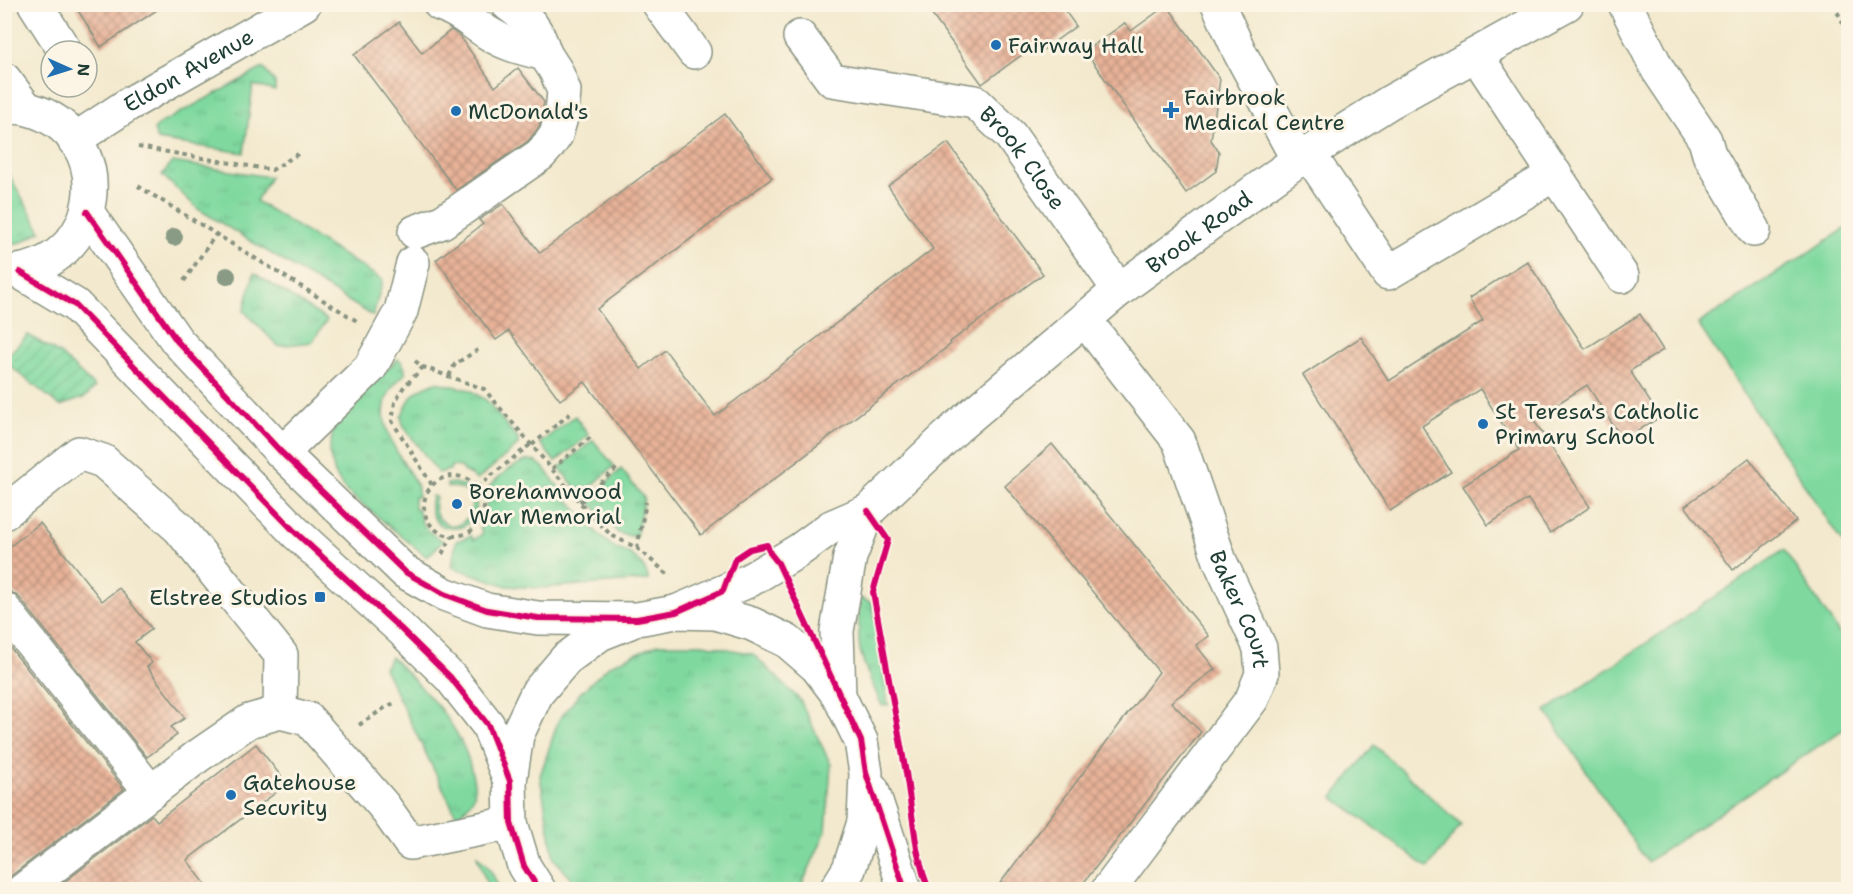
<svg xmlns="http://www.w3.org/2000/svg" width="1853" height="894" font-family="'Shantell Sans',sans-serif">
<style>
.grass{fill:url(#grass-tufts);stroke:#4f8b6a;stroke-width:1.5}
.park{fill:#7fd99f;stroke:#4f8b6a;stroke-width:1.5}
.garden{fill:url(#garden-furrows);stroke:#4f8b6a;stroke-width:1.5}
.building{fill:url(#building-cross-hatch)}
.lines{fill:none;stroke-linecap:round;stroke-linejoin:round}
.minor-casing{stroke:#899381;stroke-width:36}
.major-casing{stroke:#899381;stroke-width:36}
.path{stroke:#899381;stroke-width:4;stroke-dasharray:4.5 4.5;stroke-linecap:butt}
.minor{stroke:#fff;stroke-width:33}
.major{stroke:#fff;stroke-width:33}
.cycleway-casing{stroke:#fcf5e5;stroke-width:10}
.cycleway{stroke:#d6006c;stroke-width:6}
.tree{fill:#899b85}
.poi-dot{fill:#1f6fb2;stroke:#fcf5e5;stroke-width:2}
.labels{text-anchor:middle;stroke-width:6;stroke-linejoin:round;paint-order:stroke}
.poi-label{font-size:22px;fill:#1f3d34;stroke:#fcf5e5;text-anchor:start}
.street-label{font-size:22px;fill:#1f3d34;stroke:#fcf5e5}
</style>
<defs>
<pattern id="grass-tufts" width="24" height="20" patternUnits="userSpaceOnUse" patternTransform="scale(1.5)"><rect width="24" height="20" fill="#7fd99f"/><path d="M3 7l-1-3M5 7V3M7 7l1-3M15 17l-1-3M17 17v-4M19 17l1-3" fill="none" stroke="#6dbb8a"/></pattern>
<pattern id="garden-furrows" width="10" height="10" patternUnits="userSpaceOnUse" patternTransform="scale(1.5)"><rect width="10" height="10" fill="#7fd99f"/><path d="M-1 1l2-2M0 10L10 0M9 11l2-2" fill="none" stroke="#6dbb8a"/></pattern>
<pattern id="building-cross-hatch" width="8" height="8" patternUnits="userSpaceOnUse" patternTransform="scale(1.5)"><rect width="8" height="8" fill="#e8b298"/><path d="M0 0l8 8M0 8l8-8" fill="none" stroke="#bb927d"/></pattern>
</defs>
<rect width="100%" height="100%" fill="#fcf5e5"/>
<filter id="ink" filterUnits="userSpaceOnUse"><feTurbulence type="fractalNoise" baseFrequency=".0167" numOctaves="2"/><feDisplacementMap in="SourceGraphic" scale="12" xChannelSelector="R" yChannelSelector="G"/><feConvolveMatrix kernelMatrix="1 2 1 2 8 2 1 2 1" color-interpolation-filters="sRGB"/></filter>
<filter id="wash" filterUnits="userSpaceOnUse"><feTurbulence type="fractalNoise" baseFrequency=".008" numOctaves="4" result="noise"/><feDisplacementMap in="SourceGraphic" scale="24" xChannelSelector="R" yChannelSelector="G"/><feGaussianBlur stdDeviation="1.35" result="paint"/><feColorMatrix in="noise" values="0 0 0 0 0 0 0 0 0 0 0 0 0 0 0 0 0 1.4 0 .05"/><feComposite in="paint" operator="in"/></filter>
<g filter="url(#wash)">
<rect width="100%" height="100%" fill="#f3e9ce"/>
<!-- grass -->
<g class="grass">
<polygon points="263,68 275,82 275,91 253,85 244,153 157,140 154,130 161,123"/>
<polygon points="172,162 270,177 256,201 383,280 373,316 198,209 162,175"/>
<polygon points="4,166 41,231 22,242 5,245"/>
<polygon points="254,273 327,320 312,342 278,346 244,311"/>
<path d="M398,359c6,4 8,8 7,15 -44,36 -8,76 13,113v10h-4v11l4,1c3,17 10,24 25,32l-16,16 -82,-67 -10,-16 -6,-22 5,-25 13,-19z"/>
<path d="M436,382l34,8 16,10 32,39v6l-41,35 -6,-5 -8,-4 -1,-4 -11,-1 -1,4 -12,3 -34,-46 -3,-10c10,-23 12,-26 35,-35z"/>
<polygon points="575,416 589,435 555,462 540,443"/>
<polygon points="593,440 614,466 582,495 559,468"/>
<path d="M527,460l8,1 7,5c18,22 52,70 75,83 4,2 9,3 13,5 10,6 16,15 19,26l-108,8 -34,-2 -55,-19 4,-26 15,-5 3,4 9,-7 -3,-5 7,-12 -2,-25c14,-15 23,-23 42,-31z"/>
<polygon points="621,469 644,498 636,537 618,533 588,500"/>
<path d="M453,483c9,1 19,5 22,15 12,38 -54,43 -43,-2l4,1c-2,8 -3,16 4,22 26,26 53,-35 7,-32v-3z"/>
<path d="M860,598l12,5 16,102 -6,1c-8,-19 -18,-37 -22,-57 -3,-17 -1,-34 0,-51z"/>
<polygon points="658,644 703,644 753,654 800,700 831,765 826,831 800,889 581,889 554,859 540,776 558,721 580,693 610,665"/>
<path d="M391,657c34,33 71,68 81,116 1,6 4,15 2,22 -2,9 -11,16 -17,22l-73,-149z"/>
<path d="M477,856c12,10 17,19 22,33h-10z"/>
</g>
<!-- park -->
<g class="park">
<polygon points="1848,227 1848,551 1698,324"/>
<polygon points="1784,550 1848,647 1848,726 1647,862 1546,711"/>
<polygon points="1374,745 1461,825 1428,868 1333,797"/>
</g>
<!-- garden -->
<polygon class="garden" points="28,335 60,354 95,387 86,397 60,406 5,362 5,358"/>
<g id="blocks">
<!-- building -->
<g class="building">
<polygon points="74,4 166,4 101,47"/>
<polygon points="924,4 1060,4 1076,26 1043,50 1038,43 982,84"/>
<polygon points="1167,5 1220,79 1211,140 1219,152 1216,171 1186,193 1085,51 1125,23 1131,31"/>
<polygon points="399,22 422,53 451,30 460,36 495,87 518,68 544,102 539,127 528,141 456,190 354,55"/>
<polygon points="725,114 772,178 597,309 641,369 665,350 715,416 933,249 888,186 948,143 1043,274 950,342 951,344 701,535 585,382 560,400 509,331 496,340 436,260 483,224 479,220 503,204 540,253"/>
<polygon points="1527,261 1585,349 1640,314 1663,350 1630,371 1660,417 1623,440 1587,385 1533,419 1590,507 1550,533 1528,499 1488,525 1463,486 1519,450 1480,389 1422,426 1451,472 1390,511 1303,375 1361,337 1389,381 1483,321 1469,298"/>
<polygon points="1052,444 1209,636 1196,645 1215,669 1171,702 1201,732 1078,890 995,890 1159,672 1005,486"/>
<polygon points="1749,458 1796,521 1733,570 1685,506"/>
<polygon points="40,523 102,601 119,588 152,629 135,642 152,663 147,667 185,718 171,727 177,735 147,757 19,597 11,592 4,591 4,551"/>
<polygon points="4,640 124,789 12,875 6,882 5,890"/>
<polygon points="256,744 287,784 187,860 210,890 54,890 152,815 157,821"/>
</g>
</g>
</g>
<g filter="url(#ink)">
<use href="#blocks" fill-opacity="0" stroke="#899381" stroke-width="1.5"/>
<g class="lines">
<!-- minor casing -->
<g class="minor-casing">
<g id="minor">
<polyline points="35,4 65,51"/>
<path d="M508,4c21,15 30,26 37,50"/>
<polyline points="659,4 694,52"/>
<polyline points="1218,4 1240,53 1298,160"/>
<polyline points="1625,4 1658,70 1705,140 1709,154 1754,230"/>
<path id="s1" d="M800,37l32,43 143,22 35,33 109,155"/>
<polyline points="1476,55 1622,276"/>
<path id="s2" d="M74,140l55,-36 175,-100"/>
<polyline points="1309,154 1388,273 1555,174"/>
<path d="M415,232l27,-10 21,-14 77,-53 9,-10 7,-10 6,-21 2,-23 -8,-20 -11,-17c-20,-5 -39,-9 -57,-21 -16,-10 -29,-23 -48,-29"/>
<path id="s3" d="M1085,320l94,121 41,120 40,87 2,26 -10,25 -144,191"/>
<polyline points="282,453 370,368 401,311 413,263"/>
<polyline points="4,513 79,453 103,461 179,528 281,655 280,712"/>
<polyline points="4,609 151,792"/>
<path id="s4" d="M676,612l72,-31 50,-30 33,-24 37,-16 88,-83 163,-138 93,-68 86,-62 92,-58 177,-98"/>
<polyline points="839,696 837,631 850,557 868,511"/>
<polyline points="23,890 198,756 249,721 280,712 308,719 383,805 410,843 511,823"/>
</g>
</g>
<!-- major casing -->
<g class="major-casing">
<g id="major">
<polyline points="4,79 26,108"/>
<path d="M4,107c8,0 16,0 24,2 94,25 77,160 -22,163"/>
<polyline points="87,212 177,341 282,453 405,572 444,594 487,610 538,618 637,619 676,612 715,613 752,624 787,641 817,667 839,696 861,741 866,773 864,822 849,869 836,890"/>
<polyline points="20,272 75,305 295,532 401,629 451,678 488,725 510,781"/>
<polyline points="872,789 905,890"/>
<polyline points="539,890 524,866 511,823 510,781 517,735 537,693 566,659 600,634 630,622"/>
</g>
</g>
<!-- path -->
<g class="path">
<polyline points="1833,4 1848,32"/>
<polyline points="138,147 272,170 298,154"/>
<polyline points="138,186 357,321"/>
<polyline points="184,281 216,234"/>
<polyline points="415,361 423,367 484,389 589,513 611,535 637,548 670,576"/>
<polyline points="423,367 403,388 395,402 392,421 432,485"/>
<polyline points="449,376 455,364 481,348"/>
<polyline points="532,445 572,412"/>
<polyline points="552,469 592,436"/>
<circle cx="454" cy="506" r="30"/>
<polyline points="477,487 531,444"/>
<polyline points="580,502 618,467"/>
<polyline points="637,548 646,502"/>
<polyline points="442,554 452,536"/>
<polyline points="359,725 383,709 394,703"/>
</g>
<!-- minor -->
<use href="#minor" class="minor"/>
<!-- major -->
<use href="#major" class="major"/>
<!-- cycleway casing -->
<g class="cycleway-casing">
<g id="cycleway">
<polyline points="87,212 177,341 282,453 405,572 444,594 487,610 538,618 637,619 676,612 723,591 735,559 750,549 767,545 770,553 778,563 861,741 866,773 905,890"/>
<polyline points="20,272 75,305 295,532 401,629 451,678 488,725 510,781 511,823 524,866 539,890"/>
<polyline points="868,511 888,540 873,592 906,773 917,849 923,873 929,890"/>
</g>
</g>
<!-- cycleway -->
<use href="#cycleway" class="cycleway"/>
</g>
<!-- trees -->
<g class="tree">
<circle cx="174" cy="237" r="9"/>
<circle cx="227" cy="276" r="9"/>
</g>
</g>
<!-- markers -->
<g class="poi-dot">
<circle cx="996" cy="45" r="6"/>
<path d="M1168 101h6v6h6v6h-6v6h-6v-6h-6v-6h6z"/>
<circle cx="456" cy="111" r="6"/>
<circle cx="1483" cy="424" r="6"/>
<circle cx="457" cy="504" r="6"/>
<rect x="314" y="591" width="12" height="12" rx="3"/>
<circle cx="231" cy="795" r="6"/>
</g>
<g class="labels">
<!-- poi labels -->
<g class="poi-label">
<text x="1008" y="53">Fairway Hall</text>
<text x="1184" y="105">Fairbrook<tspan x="1184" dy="25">Medical Centre</tspan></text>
<text x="468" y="119">McDonald's</text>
<text x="1495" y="419">St Teresa's Catholic<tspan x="1495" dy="25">Primary School</tspan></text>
<text x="469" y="499">Borehamwood<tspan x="469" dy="25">War Memorial</tspan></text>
<text x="308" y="605" text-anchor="end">Elstree Studios</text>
<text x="243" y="790">Gatehouse<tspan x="243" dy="25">Security</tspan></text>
</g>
<!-- street labels -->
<g class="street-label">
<text dy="8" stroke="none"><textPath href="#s2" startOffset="134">Eldon Avenue</textPath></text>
<text dy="8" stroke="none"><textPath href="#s1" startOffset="272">Brook Close</textPath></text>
<text dy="8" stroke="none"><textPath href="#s4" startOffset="651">Brook Road</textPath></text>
<text dy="8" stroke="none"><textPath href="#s3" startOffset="333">Baker Court</textPath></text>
</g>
</g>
<!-- margin -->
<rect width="1853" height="894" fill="none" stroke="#fcf5e5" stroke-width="24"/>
<!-- north arrow -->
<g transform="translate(69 69) rotate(93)"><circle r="28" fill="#fcf5e5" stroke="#a4ab9e" stroke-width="1.5"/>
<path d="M0-4.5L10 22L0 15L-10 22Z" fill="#1f6fb2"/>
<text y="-9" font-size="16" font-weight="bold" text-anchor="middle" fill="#1f3d34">N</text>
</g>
</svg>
